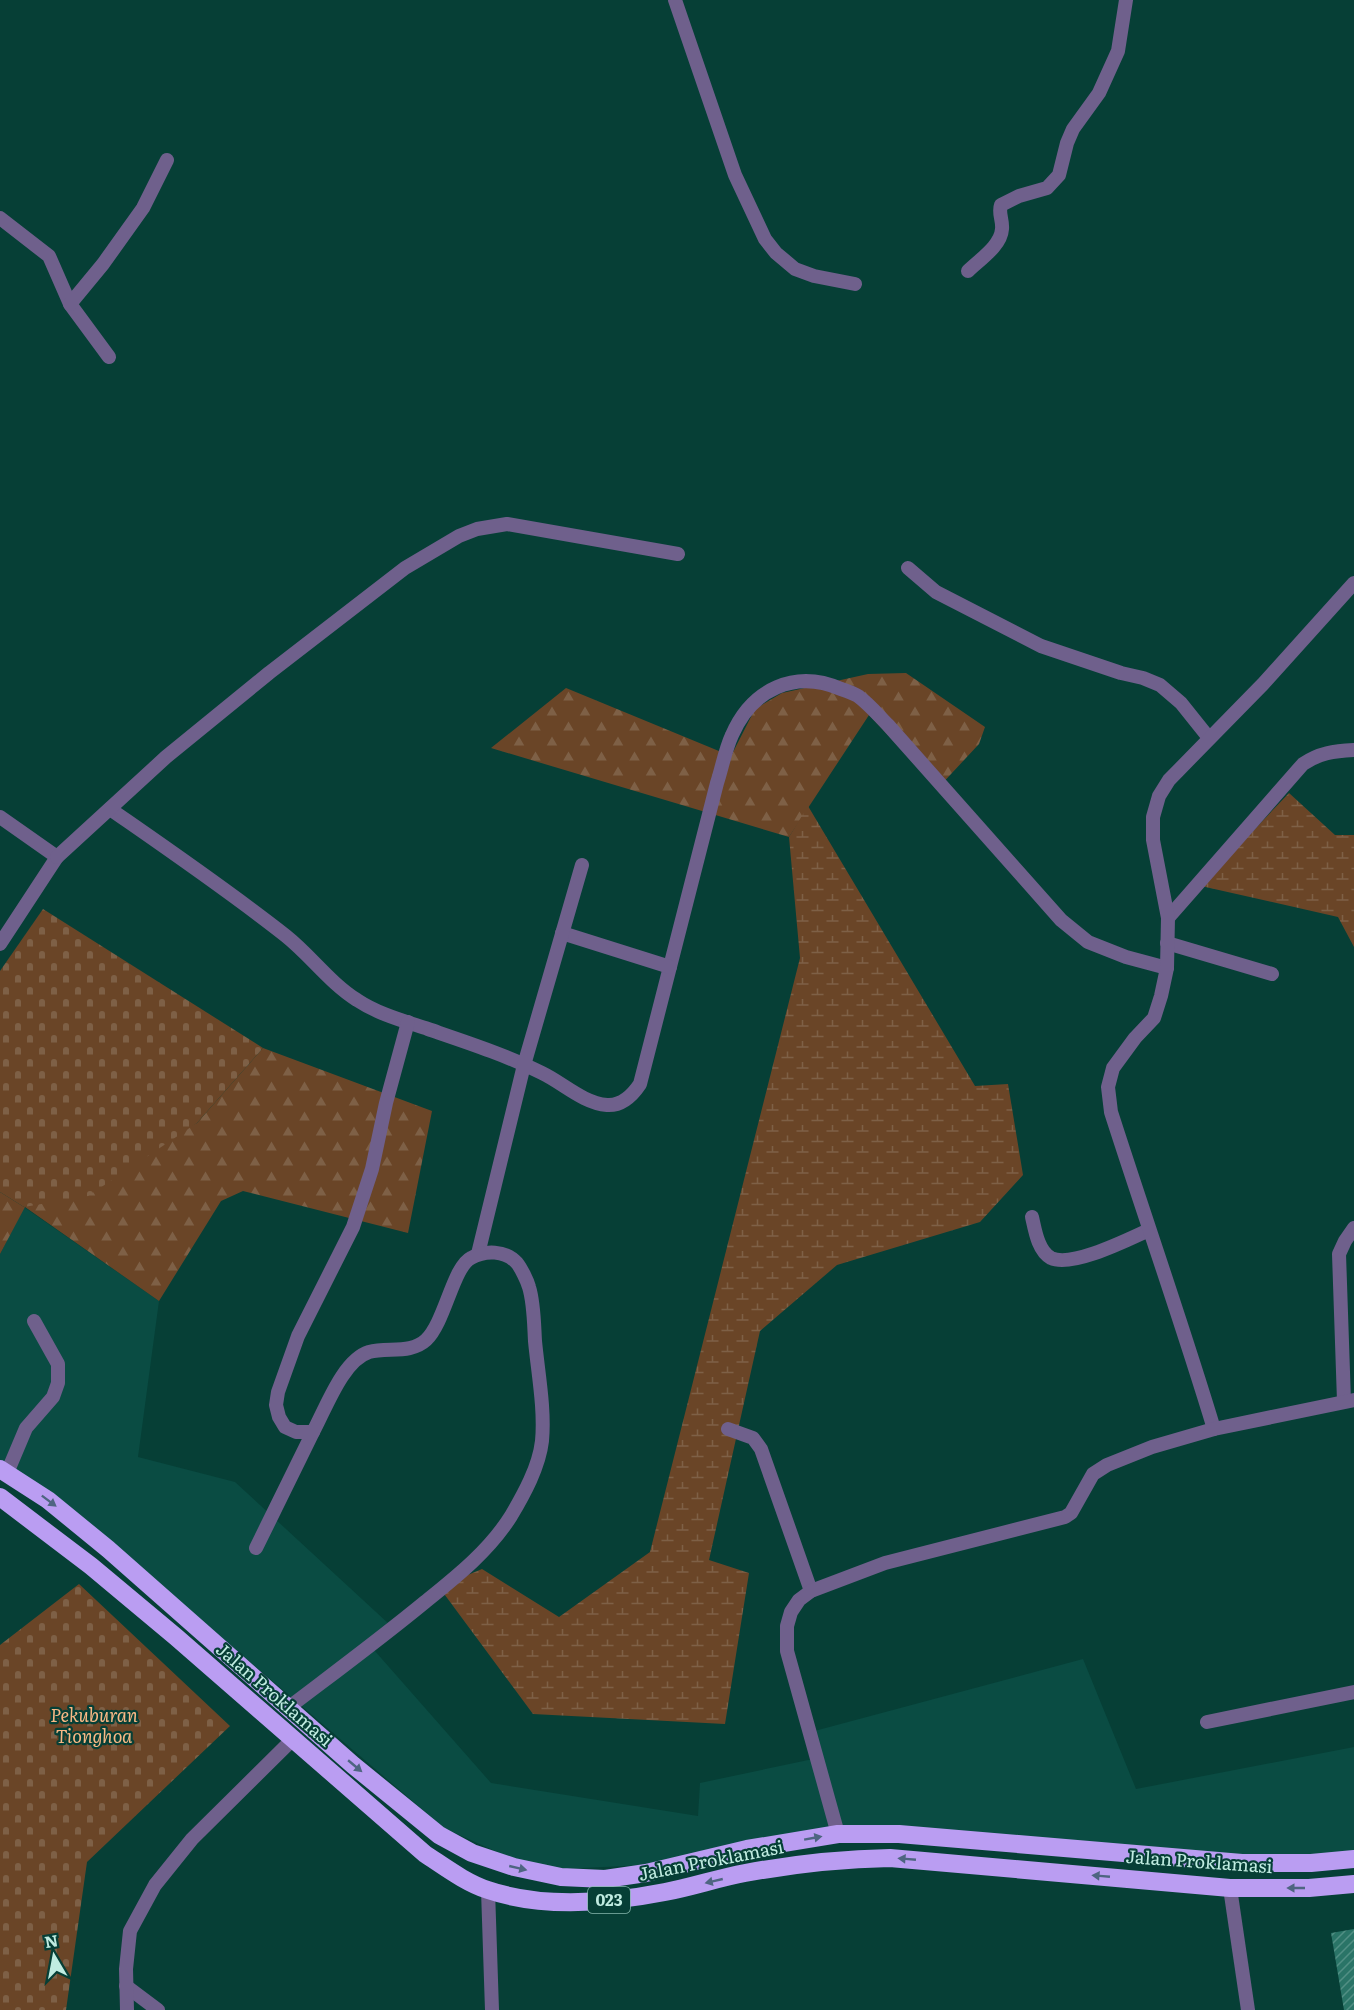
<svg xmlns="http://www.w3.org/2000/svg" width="1354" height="2010" font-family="Literata,serif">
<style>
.built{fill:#0a4c43}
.forest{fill:url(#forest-firs)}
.wetland{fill:url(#wetland-marsh)}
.cemetery{fill:url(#cemetery-stones)}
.building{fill:url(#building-hatch)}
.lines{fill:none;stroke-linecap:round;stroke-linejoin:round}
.street{stroke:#6f608c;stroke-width:14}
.highway{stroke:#ba9df2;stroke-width:18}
.oneway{fill:#4e6581}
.labels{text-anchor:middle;stroke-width:4.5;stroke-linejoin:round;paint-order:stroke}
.shield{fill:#063f36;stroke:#88b8ae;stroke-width:1.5}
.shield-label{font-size:16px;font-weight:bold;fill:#c0ece1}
.street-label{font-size:18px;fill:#c0ece1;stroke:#063f36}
.park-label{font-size:18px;font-style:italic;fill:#f9b885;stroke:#063f36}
</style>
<defs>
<pattern id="forest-firs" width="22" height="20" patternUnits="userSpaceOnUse" patternTransform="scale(1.5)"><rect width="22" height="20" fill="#6a4527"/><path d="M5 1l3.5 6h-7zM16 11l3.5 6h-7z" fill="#7e6046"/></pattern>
<pattern id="wetland-marsh" width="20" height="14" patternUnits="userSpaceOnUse" patternTransform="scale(1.5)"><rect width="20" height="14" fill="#6a4527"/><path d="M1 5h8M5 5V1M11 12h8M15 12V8" fill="none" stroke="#7e6046"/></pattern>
<pattern id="cemetery-stones" width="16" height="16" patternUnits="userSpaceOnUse" patternTransform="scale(1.5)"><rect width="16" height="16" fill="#6a4527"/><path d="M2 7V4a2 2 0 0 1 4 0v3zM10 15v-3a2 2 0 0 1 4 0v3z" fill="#7e6046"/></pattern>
<pattern id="building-hatch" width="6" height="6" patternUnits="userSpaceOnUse" patternTransform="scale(1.5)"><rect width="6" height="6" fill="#2a7467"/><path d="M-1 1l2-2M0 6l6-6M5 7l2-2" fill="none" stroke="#518f84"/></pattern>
</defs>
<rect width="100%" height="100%" fill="#063f36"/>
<!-- built -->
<polygon class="built" points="24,1207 159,1301 138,1457 235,1482 389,1624 367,1642 491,1783 698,1816 700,1783 813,1759 807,1733 1083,1659 1136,1789 1354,1747 1354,1851 1311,1855 1242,1855 837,1826 645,1865 562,1869 515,1860 444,1828 53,1493 0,1461 0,1254"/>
<!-- forest -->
<g class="forest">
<polygon points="906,673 985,727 979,744 938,788 869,715 789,837 491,748 566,688 731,756 755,709 782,693 868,674"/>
<polygon points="263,1048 432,1111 408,1233 243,1191 221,1201 159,1301 25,1207 0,1254 0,1192 24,1207 197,1123"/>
</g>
<!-- wetland -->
<g class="wetland">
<polygon points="1289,793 1335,835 1354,835 1354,947 1338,917 1201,886"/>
<polygon points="808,806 975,1086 1008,1084 1023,1175 980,1222 837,1265 760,1331 709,1560 749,1573 725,1724 533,1714 439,1587 482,1569 559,1617 650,1552 800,958 789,837"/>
</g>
<!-- cemetery -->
<g class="cemetery">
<polygon points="43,909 263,1048 197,1123 88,1196 24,1207 0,1192 0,971"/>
<polygon points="79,1584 230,1726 87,1862 66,2010 0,2010 0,1645"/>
</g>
<!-- building -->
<polygon class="building" points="1354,1929 1354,2010 1344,2010 1331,1933"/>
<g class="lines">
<!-- street -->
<g class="street">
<polyline points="675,0 735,175 765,239 776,253 795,269 814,276 855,284"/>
<polyline points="0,218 49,256 70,304 109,357"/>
<path d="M968,271c11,-11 33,-25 34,-42 1,-9 -4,-16 -1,-24l18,-9 28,-8 12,-13 8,-32 6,-14 26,-36 19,-42 8,-51"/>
<polyline points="70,304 103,264 143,208 167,160"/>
<polyline points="908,568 936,592 1041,646 1121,673 1143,678 1160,685 1181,703 1209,738"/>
<path d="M110,809c59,41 119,82 176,127 25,20 44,47 71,64 21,14 47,21 71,29 38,13 78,26 114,44 21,10 41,30 65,32 15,1 25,-9 33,-21l77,-301c5,-15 8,-33 15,-48 20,-46 63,-66 109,-46 6,2 12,4 17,7 11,8 21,20 30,29l173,195 27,22 38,15 41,11"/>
<polyline points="0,817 57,857 0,944"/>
<polyline points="57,857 166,757 269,673 405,568 459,536 477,529 507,524 678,554"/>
<path d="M1168,918l135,-154c16,-11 31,-13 51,-14"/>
<polyline points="562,933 670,967"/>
<polyline points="1167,943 1272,974"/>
<path d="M1032,1217c3,13 6,34 19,41 21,10 78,-19 98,-28"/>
<polyline points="478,1254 524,1065 582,865"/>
<polyline points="1344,1401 1339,1254 1345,1241 1354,1228"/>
<polyline points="728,1429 753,1438 761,1449 811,1591"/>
<path d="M1214,1429c-32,-106 -69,-211 -103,-317l-3,-25 5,-19 22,-30 19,-20 7,-22 6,-28 1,-50 -15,-78v-23l6,-21 10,-16 94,-96 91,-101"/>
<polyline points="7,1473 26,1428 53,1397 58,1383 58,1364 34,1321"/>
<polyline points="256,1548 313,1432"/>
<path d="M288,1708c46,-35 92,-69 137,-106 31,-25 64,-51 86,-86 13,-22 28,-49 31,-75 3,-32 -4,-68 -7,-100 -1,-17 -1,-38 -6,-54 -2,-7 -8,-19 -12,-24 -12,-13 -32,-13 -46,-5 -18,9 -26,64 -45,82 -15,14 -38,7 -57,12 -26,8 -43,56 -56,80h-17l-11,-5 -6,-10 -3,-12 2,-13 20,-56 55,-109 19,-58 14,-66 22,-81"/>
<polyline points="1207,1722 1354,1692"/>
<polyline points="838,1834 787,1651 787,1626 791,1612 799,1600 811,1591 885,1563 1065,1517 1071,1513 1093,1474 1107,1465 1152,1447 1214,1429 1354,1400"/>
<polyline points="1230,1888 1248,2010"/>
<polyline points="488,1890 492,2010"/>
<polyline points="126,1986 158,2010"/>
<polyline points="127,2010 126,1969 130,1931 155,1885 192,1839 293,1739"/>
</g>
<!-- highway -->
<g class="highway">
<polyline points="0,1469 48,1500 108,1549 353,1765 439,1835 472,1853 514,1867 561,1877 605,1879 646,1873 747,1849 838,1834 899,1834 1242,1863 1311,1863 1354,1859"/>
<path d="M0,1497l91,69 85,71 249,217c20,13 41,29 63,36 56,19 121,13 177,2 27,-5 53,-14 80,-19 49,-9 96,-14 145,-15l340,30h79l45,-4"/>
</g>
</g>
<!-- one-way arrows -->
<defs><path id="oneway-solid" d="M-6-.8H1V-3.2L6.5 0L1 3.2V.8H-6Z" transform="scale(1.5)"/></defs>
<g class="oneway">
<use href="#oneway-solid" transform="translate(49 1501) rotate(37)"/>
<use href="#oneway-solid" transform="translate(355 1766) rotate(40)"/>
<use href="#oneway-solid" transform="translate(813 1838) rotate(-10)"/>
<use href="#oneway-solid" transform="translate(907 1859) rotate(-175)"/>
<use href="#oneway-solid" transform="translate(518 1868) rotate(13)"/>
<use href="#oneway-solid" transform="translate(1101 1876) rotate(-175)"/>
<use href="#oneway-solid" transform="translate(714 1881) rotate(167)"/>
<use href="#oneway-solid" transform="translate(1296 1888) rotate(-180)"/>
</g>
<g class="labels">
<!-- shield labels -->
<rect class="shield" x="588" y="1887" width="42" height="26" rx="4.5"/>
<g class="shield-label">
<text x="609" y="1906">023</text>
</g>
<!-- street labels -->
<g class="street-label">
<text transform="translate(274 1695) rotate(41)" y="6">Jalan Proklamasi</text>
<text transform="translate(711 1861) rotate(-11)" y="6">Jalan Proklamasi</text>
<text transform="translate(1199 1862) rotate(4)" y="6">Jalan Proklamasi</text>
</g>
<!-- park labels -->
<g class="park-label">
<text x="94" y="1722">Pekuburan<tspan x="94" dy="21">Tionghoa</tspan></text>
</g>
</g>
<!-- north arrow -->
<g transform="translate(54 1956) rotate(350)" stroke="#063f36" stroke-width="4.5" paint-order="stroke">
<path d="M0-4.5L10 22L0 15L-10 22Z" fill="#c0ece1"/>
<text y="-9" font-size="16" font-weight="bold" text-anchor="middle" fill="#c0ece1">N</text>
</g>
</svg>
